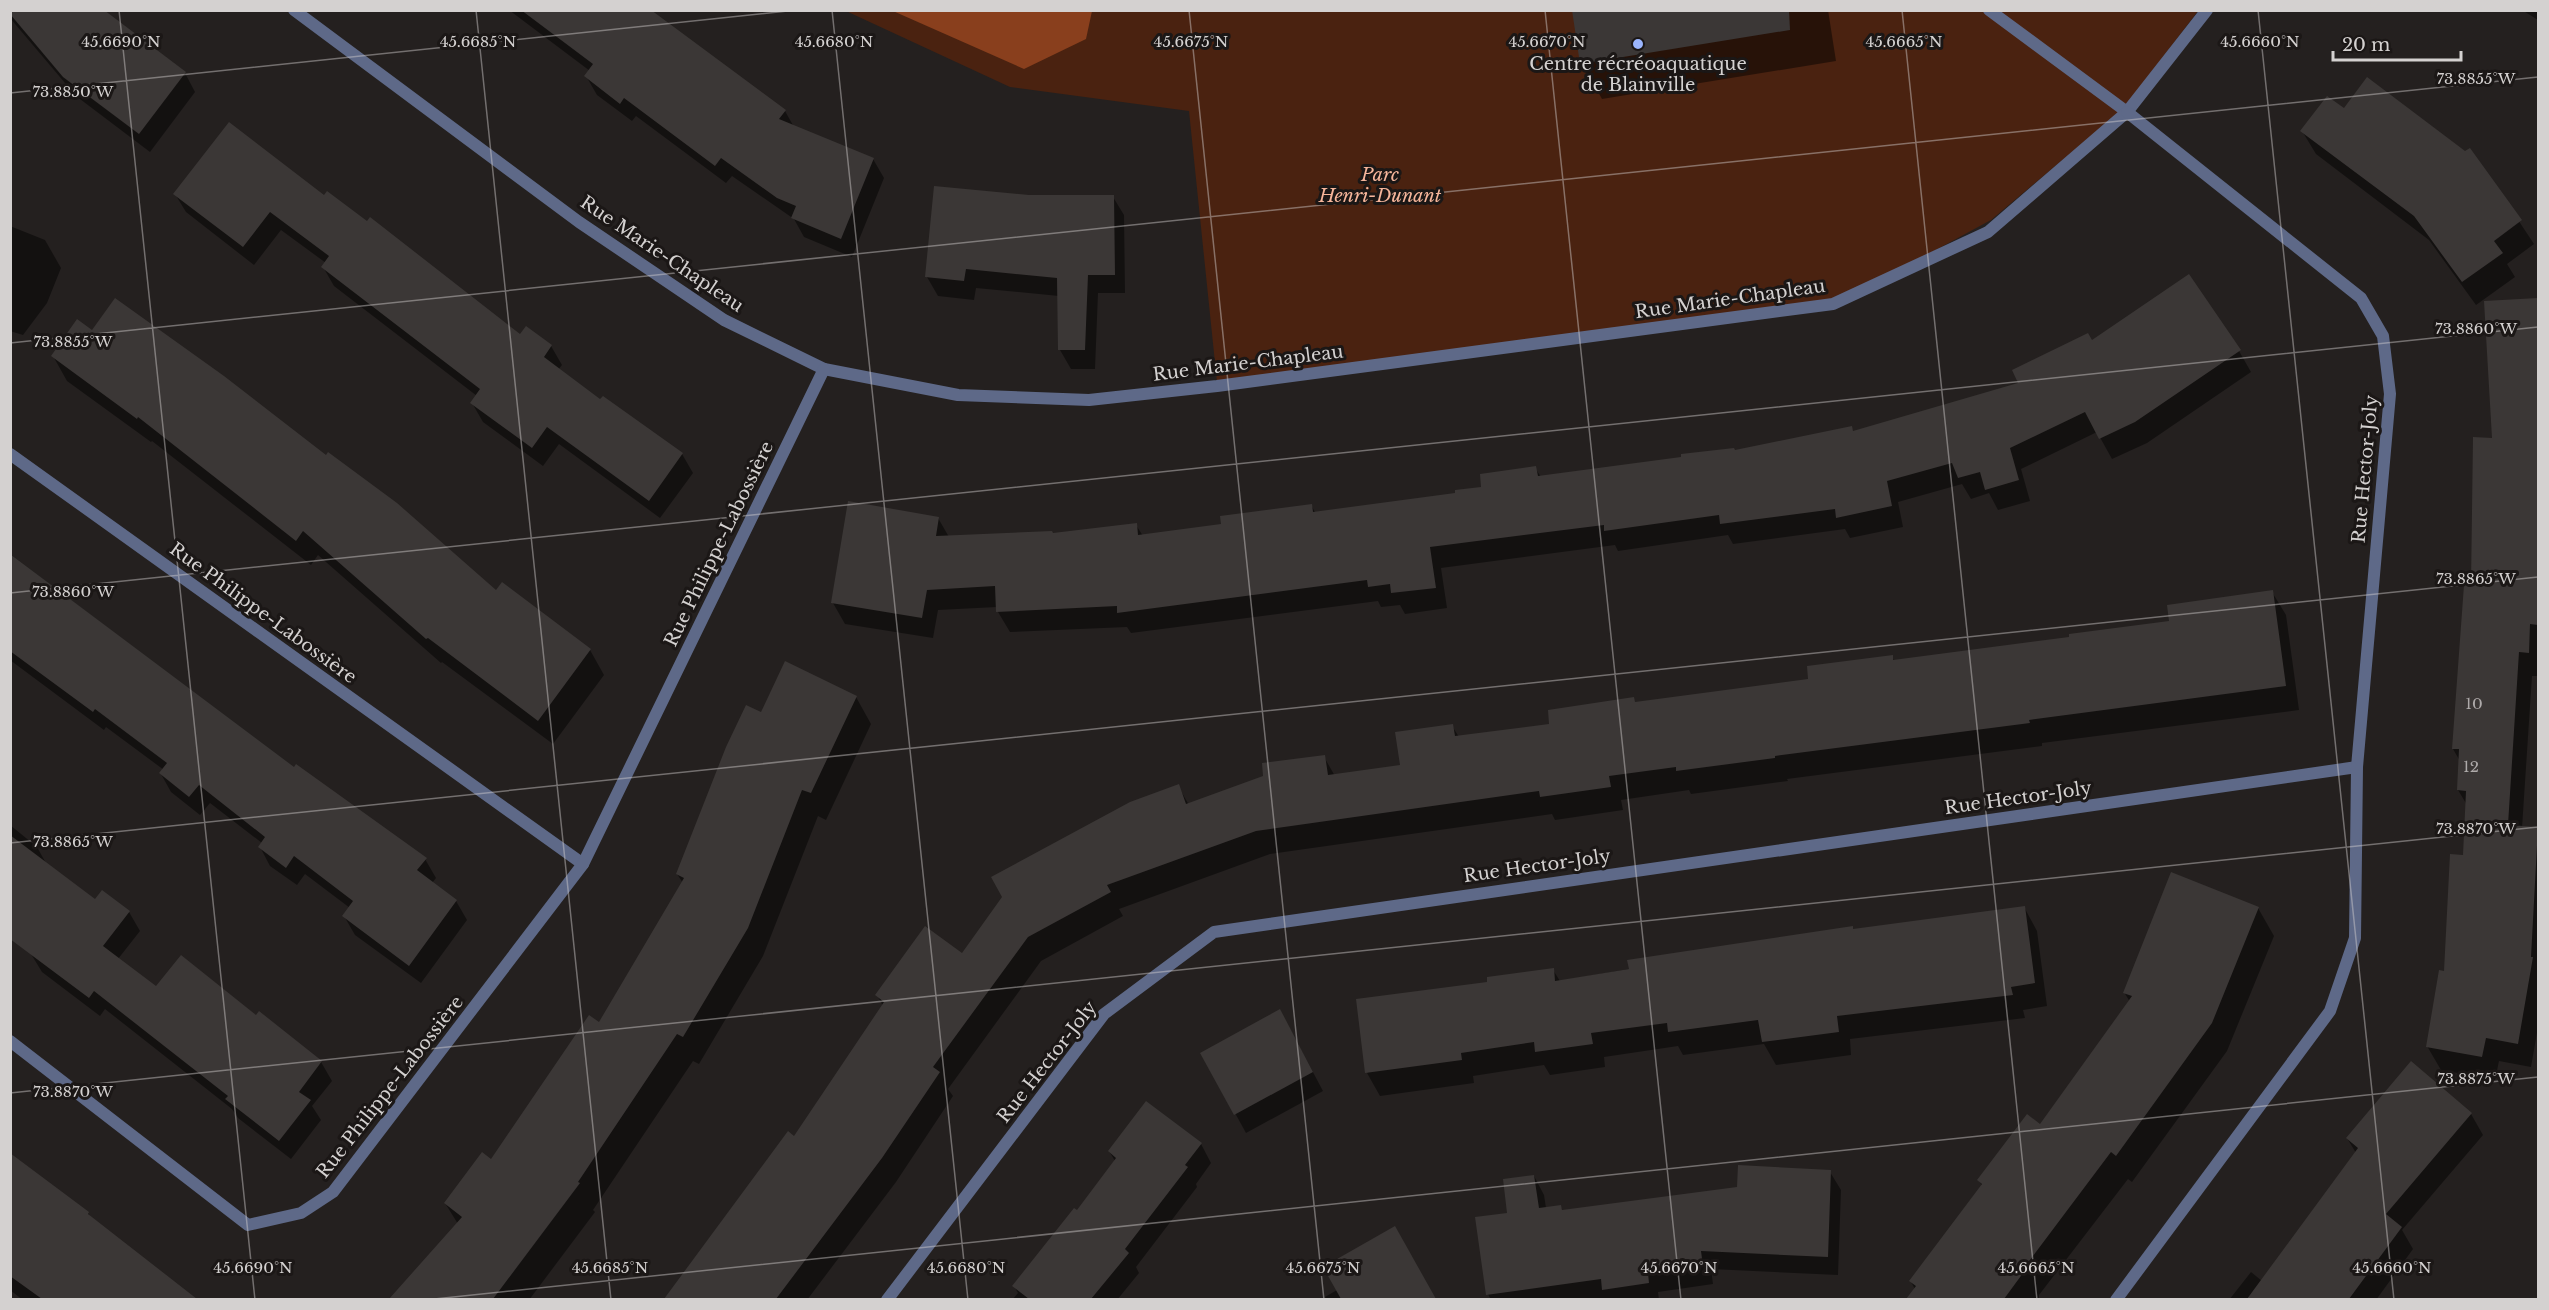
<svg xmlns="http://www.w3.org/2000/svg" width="2549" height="1310" font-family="'Libre Baskerville',serif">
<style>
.green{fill:#4a2210}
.forest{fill:#893f1d}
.shadow{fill:#0007}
.building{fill:#3b3736}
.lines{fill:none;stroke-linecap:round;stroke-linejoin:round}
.service{stroke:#5e6988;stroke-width:12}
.minor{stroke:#5e6988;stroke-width:12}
.ticks{fill:none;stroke:#d4d1d0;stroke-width:1.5;stroke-opacity:0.45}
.poi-dot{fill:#9bb5fd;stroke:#1b1716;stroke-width:2}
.labels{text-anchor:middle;stroke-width:6;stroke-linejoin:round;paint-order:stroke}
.number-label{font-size:15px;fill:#aeaaaa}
.poi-label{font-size:18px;fill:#d4d1d0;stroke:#1b1716}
.park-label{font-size:18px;font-style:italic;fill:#f7b69b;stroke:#1b1716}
.street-label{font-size:18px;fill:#d4d1d0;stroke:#1b1716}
.ticks-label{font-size:15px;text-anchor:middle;fill:#d4d1d0;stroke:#1b1716;stroke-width:6;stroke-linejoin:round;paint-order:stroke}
</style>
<rect width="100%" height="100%" fill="#24201f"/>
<!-- green -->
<polygon class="green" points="846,11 2198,11 2123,109 1991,220 1847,298 1217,382 1189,111 1010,87"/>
<!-- forest -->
<polygon class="forest" points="893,11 1092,11 1086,39 1024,69"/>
<!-- shadow -->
<g class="shadow">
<polygon points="10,10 185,73 195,92 150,152 76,96 10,18"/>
<polygon points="509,10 648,10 785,111 794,127 873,159 884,178 852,257 804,237 794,219 732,176 726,183 636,116 632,121 597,95 586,76 590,71"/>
<polygon points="1573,10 1828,10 1836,61 1602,99 1582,63"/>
<polygon points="2522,10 2538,10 2538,20"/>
<polygon points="2344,111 2487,173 2534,244 2507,264 2515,277 2476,305 2429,240 2316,154 2302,131"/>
<polygon points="175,194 325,198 520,336 526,328 551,346 562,365 558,370 601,401 682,454 693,473 660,518 559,444 543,466 483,422 472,403 477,396 334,286 323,267 326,263 281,230 254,265 186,212"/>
<polygon points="1029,197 1113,197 1124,215 1125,293 1098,293 1095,369 1071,369 1060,350 1059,296 976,288 974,300 938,296 927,277"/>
<polygon points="10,226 45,240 61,268 47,303 23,335 10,331"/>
<polygon points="2538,299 2538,676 2532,676 2522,828 2538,830 2538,1027 2531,1067 2499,1061 2495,1080 2441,1070 2427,1046 2446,972 2464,856 2467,805 2458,790 2460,761 2453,749 2472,587 2493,439 2485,303"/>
<polygon points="93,332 326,457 496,592 502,584 590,650 604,675 553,744 442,662 441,663 318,555 311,565 152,441 151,442 67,381 53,356"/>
<polygon points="2092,342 2239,351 2251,372 2147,443 2112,459 2097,432 2021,469 2030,501 1998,510 1989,493 1971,499 1962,484 1898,502 1903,527 1850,538 1845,529 1733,544 1728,535 1618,551 1615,545 1441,568 1447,608 1405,614 1400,605 1381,607 1378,601 1131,633 1127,627 1010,632 998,612 997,607 938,610 933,638 845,624 833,603 938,518 949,537 1053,535 1136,525 1143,536 1223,526 1311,505 1316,514 1457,495 1483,488 1535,468 1541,477 1735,452 1851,428 1854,432 2020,384"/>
<polygon points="10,554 294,769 425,859 436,878 432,883 456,901 467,920 421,983 355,935 344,916 350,908 305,874 297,885 270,866 260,847 262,843 210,803 200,815 171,792 161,774 164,770 106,727 104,730 10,660"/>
<polygon points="2272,592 2286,615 2299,710 2042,743 2042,746 1787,779 1788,781 1691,794 1689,790 1621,800 1623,810 1555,820 1552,814 1270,854 1119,909 1123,916 1041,961 948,1089 953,1096 896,1182 807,1300 665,1300 788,1133 794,1138 883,1006 877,995 962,955 1178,786 1189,805 1324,757 1335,776 1401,767 1452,726 1459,737 1551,726 1635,703 1810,680 1892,657 1894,661 2071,638 2171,622"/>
<polygon points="856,697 871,724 826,820 818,816 763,956 699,1064 693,1061 593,1210 595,1212 529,1300 391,1300 458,1224 445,1203 491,1161 599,1025 683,883 677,874 761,714"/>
<polygon points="10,825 37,847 47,865 95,901 129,912 140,931 118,959 156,988 321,1062 332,1081 312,1106 321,1120 291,1159 238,1118 232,1109 105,1009 100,1016 42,972 31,954 10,936"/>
<polygon points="2024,907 2037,931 2047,1006 2023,1010 2025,1018 1850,1039 1851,1055 1776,1065 1764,1044 1683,1055 1678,1046 1604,1057 1605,1067 1550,1075 1544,1065 1473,1076 1474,1083 1380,1096 1367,1073 1489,983 1553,970 1560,981 1853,930"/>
<polygon points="2258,908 2274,936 2227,1051 2132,1182 2128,1179 2039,1295 2039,1300 1908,1300 1915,1289 1911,1282 1982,1186 1979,1180 2040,1126 2130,1002 2124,992"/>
<polygon points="1290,1029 1323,1091 1246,1133 1202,1053"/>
<polygon points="2471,1114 2483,1135 2402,1230 2413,1249 2376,1300 2229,1300 2251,1272 2262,1281 2356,1153 2347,1138"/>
<polygon points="1201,1144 1211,1163 1196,1184 1197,1187 1136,1267 1139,1273 1117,1300 1012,1300 1018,1293 1014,1286 1077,1212 1115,1161 1109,1151"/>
<polygon points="10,1155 88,1213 92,1219 186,1293 190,1300 23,1300 10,1290"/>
<polygon points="1830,1172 1841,1190 1838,1275 1711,1269 1713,1284 1658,1292 1659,1300 1491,1300 1488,1294 1509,1214 1534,1176 1544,1195 1546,1208 1560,1206 1563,1211 1739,1189"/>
<polygon points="1395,1229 1435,1300 1327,1300 1325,1297 1337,1290"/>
</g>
<!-- building -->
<g class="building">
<polygon points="10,10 104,10 186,72 139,134 63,77 10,14"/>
<polygon points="521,10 651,10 786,110 779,119 874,158 841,239 791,218 796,206 777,198 721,158 715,166 624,98 620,104 584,76 593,64"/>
<polygon points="1572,10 1789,10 1790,30 1580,64"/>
<polygon points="2367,77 2465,151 2470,148 2522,220 2494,241 2503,253 2462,282 2414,216 2300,131 2327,96 2344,108"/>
<polygon points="229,122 324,195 327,191 367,221 370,217 520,334 526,326 552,345 544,357 600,399 603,396 683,453 649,501 547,427 532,448 470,403 480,389 321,267 329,256 270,212 243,247 173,194"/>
<polygon points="934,186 1029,195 1114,195 1115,275 1088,275 1085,350 1058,350 1057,278 966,269 964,281 925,277"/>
<polygon points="2189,274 2241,350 2135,422 2099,439 2085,412 2010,448 2019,480 1985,490 1980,472 1958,478 1952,463 1887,481 1892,506 1836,518 1835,509 1720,524 1719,515 1604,531 1604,525 1430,547 1436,588 1391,593 1390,584 1368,587 1367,580 1117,613 1117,606 996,612 995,586 927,590 922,618 831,603 848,501 939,517 936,536 1052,531 1053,533 1137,523 1138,535 1221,524 1220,516 1312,504 1313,512 1455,493 1455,490 1481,487 1480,474 1536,466 1538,476 1681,457 1681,454 1734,448 1735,450 1852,426 1853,431 2018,383 2012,370 2088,333 2092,340"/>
<polygon points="115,298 224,376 326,455 328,452 397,503 496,590 502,582 591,649 538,721 428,638 426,639 303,531 296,541 138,417 137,419 51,356 77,319 92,330"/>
<polygon points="2538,298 2538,625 2530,624 2529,653 2519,652 2508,825 2538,827 2531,957 2533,957 2518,1044 2486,1038 2482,1057 2426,1047 2439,970 2444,971 2450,854 2463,855 2466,791 2457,790 2459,749 2452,749 2464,585 2471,585 2473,437 2492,438 2484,301"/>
<polygon points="10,554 294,767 296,764 427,858 417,870 457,900 409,966 342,916 353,901 294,856 286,868 258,847 265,837 199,785 189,797 159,773 167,763 95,709 93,712 10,651"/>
<polygon points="2273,590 2286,686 2029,720 2030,723 1775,756 1775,758 1676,771 1676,767 1609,776 1611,787 1540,797 1539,791 1256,831 1107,885 1111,892 1028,937 933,1067 940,1072 882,1158 776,1299 664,1299 788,1131 794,1136 884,1002 875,995 925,926 962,953 1002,897 991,877 1130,802 1179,784 1186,804 1263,776 1262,763 1325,755 1328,775 1400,765 1395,732 1453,724 1455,736 1549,724 1548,710 1634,697 1635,702 1808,679 1807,666 1893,655 1893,660 2069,637 2069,634 2169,621 2167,605"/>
<polygon points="785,661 857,696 811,793 802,790 748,928 683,1037 677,1034 578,1182 580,1183 493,1299 389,1299 462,1217 444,1203 482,1152 491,1159 589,1015 599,1022 684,878 676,874 726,747 746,705 761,712"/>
<polygon points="10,835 95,899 102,890 130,911 103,946 156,986 181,955 256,1015 259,1011 322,1061 299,1092 311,1100 279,1141 225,1099 228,1096 94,991 89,998 10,939"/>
<polygon points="2171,872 2259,907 2212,1023 2116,1156 2111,1152 2024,1268 2026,1269 2004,1299 1906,1299 1916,1286 1909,1281 1982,1184 1977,1180 2027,1114 2040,1124 2132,996 2123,993"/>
<polygon points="2025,906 2035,983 2011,987 2013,995 1837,1016 1839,1032 1762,1042 1758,1020 1668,1032 1667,1023 1591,1033 1593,1044 1535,1052 1534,1042 1461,1053 1462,1060 1365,1073 1356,999 1487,982 1487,977 1554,968 1555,981 1629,969 1627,960 1853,926 1853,929"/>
<polygon points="1280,1009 1313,1072 1234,1115 1200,1053"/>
<polygon points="2411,1061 2472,1113 2386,1214 2402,1227 2349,1299 2247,1299 2358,1148 2346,1138"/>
<polygon points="1146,1101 1202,1143 1185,1165 1188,1167 1125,1249 1129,1253 1091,1299 1029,1299 1012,1286 1074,1208 1077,1210 1116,1158 1108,1151"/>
<polygon points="10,1153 89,1212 88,1214 197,1299 42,1299 10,1276"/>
<polygon points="1738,1165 1831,1170 1828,1257 1701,1251 1703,1266 1648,1273 1649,1283 1602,1290 1601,1279 1486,1295 1475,1217 1507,1213 1503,1179 1534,1175 1539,1208 1561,1205 1562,1210 1737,1187"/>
<polygon points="1395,1226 1436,1299 1341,1299 1323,1267"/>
</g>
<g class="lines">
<!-- service -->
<polyline class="service" points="1989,10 2127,112"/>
<!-- minor -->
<g class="minor">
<polyline points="294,10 579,222 724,320 824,369 958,395 1089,400 1217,386 1833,304 1988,232 2127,112 2207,10"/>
<polyline points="10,454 583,864"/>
<polyline points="10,1041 248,1225 301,1213 333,1192 583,864 824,369"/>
<polyline points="887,1300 1104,1014 1214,932 2357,767"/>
<polyline points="2116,1300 2330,1011 2355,938 2357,767 2390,394 2383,336 2361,298 2127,112"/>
</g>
</g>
<!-- ticks -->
<path class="ticks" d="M119,10l136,1290M476,10l135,1290M832,10l136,1290M1189,10l135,1290M1545,10l136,1290M1902,10l135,1290M2258,10l136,1290M10,93l787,-83M10,343l2528,-266M10,593l2528,-266M10,843l2528,-266M10,1093l2528,-266M425,1300l2113,-223"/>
<!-- markers -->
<circle class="poi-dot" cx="1638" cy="44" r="6"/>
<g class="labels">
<!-- number labels -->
<g class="number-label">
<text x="2474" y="709">10</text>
<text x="2471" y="772">12</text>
</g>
<!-- poi labels -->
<g class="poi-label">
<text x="1638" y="70">Centre récréoaquatique<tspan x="1638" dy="21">de Blainville</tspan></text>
</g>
<!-- park labels -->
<g class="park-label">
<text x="1380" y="181">Parc<tspan x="1380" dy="21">Henri-Dunant</tspan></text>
</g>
<!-- street labels -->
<g class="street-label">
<text transform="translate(662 254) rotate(34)" y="6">Rue Marie-Chapleau</text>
<text transform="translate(1730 299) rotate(-8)" y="6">Rue Marie-Chapleau</text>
<text transform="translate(1248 363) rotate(-7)" y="6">Rue Marie-Chapleau</text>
<text transform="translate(2365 469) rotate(-85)" y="6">Rue Hector-Joly</text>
<text transform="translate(719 544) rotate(-64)" y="6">Rue Philippe-Labossière</text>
<text transform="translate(263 613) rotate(36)" y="6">Rue Philippe-Labossière</text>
<text transform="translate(2018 798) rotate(-8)" y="6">Rue Hector-Joly</text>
<text transform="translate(1537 866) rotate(-8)" y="6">Rue Hector-Joly</text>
<text transform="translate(1047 1062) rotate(-52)" y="6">Rue Hector-Joly</text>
<text transform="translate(390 1087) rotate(-52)" y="6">Rue Philippe-Labossière</text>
</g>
</g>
<g class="ticks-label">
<text x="121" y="47">45.6690°N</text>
<text x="478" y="47">45.6685°N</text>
<text x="834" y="47">45.6680°N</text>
<text x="1191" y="47">45.6675°N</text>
<text x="1547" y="47">45.6670°N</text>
<text x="1904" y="47">45.6665°N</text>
<text x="2260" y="47">45.6660°N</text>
<text x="2476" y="84">73.8855°W</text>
<text x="73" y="97">73.8850°W</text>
<text x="2476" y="334">73.8860°W</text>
<text x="73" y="347">73.8855°W</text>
<text x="2476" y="584">73.8865°W</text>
<text x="73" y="597">73.8860°W</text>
<text x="2476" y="834">73.8870°W</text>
<text x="73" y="847">73.8865°W</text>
<text x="2476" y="1084">73.8875°W</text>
<text x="73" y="1097">73.8870°W</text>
<text x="253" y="1273">45.6690°N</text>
<text x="610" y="1273">45.6685°N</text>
<text x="966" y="1273">45.6680°N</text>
<text x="1323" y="1273">45.6675°N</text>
<text x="1679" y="1273">45.6670°N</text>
<text x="2036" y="1273">45.6665°N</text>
<text x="2392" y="1273">45.6660°N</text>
</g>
<!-- border -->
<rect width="2549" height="1310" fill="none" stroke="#d4d1d0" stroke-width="24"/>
<!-- scale -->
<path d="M2333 51v9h128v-9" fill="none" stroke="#d4d1d0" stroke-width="3"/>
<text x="2342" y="51" font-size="18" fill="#d4d1d0" stroke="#1b1716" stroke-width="4.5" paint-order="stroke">20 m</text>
</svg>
